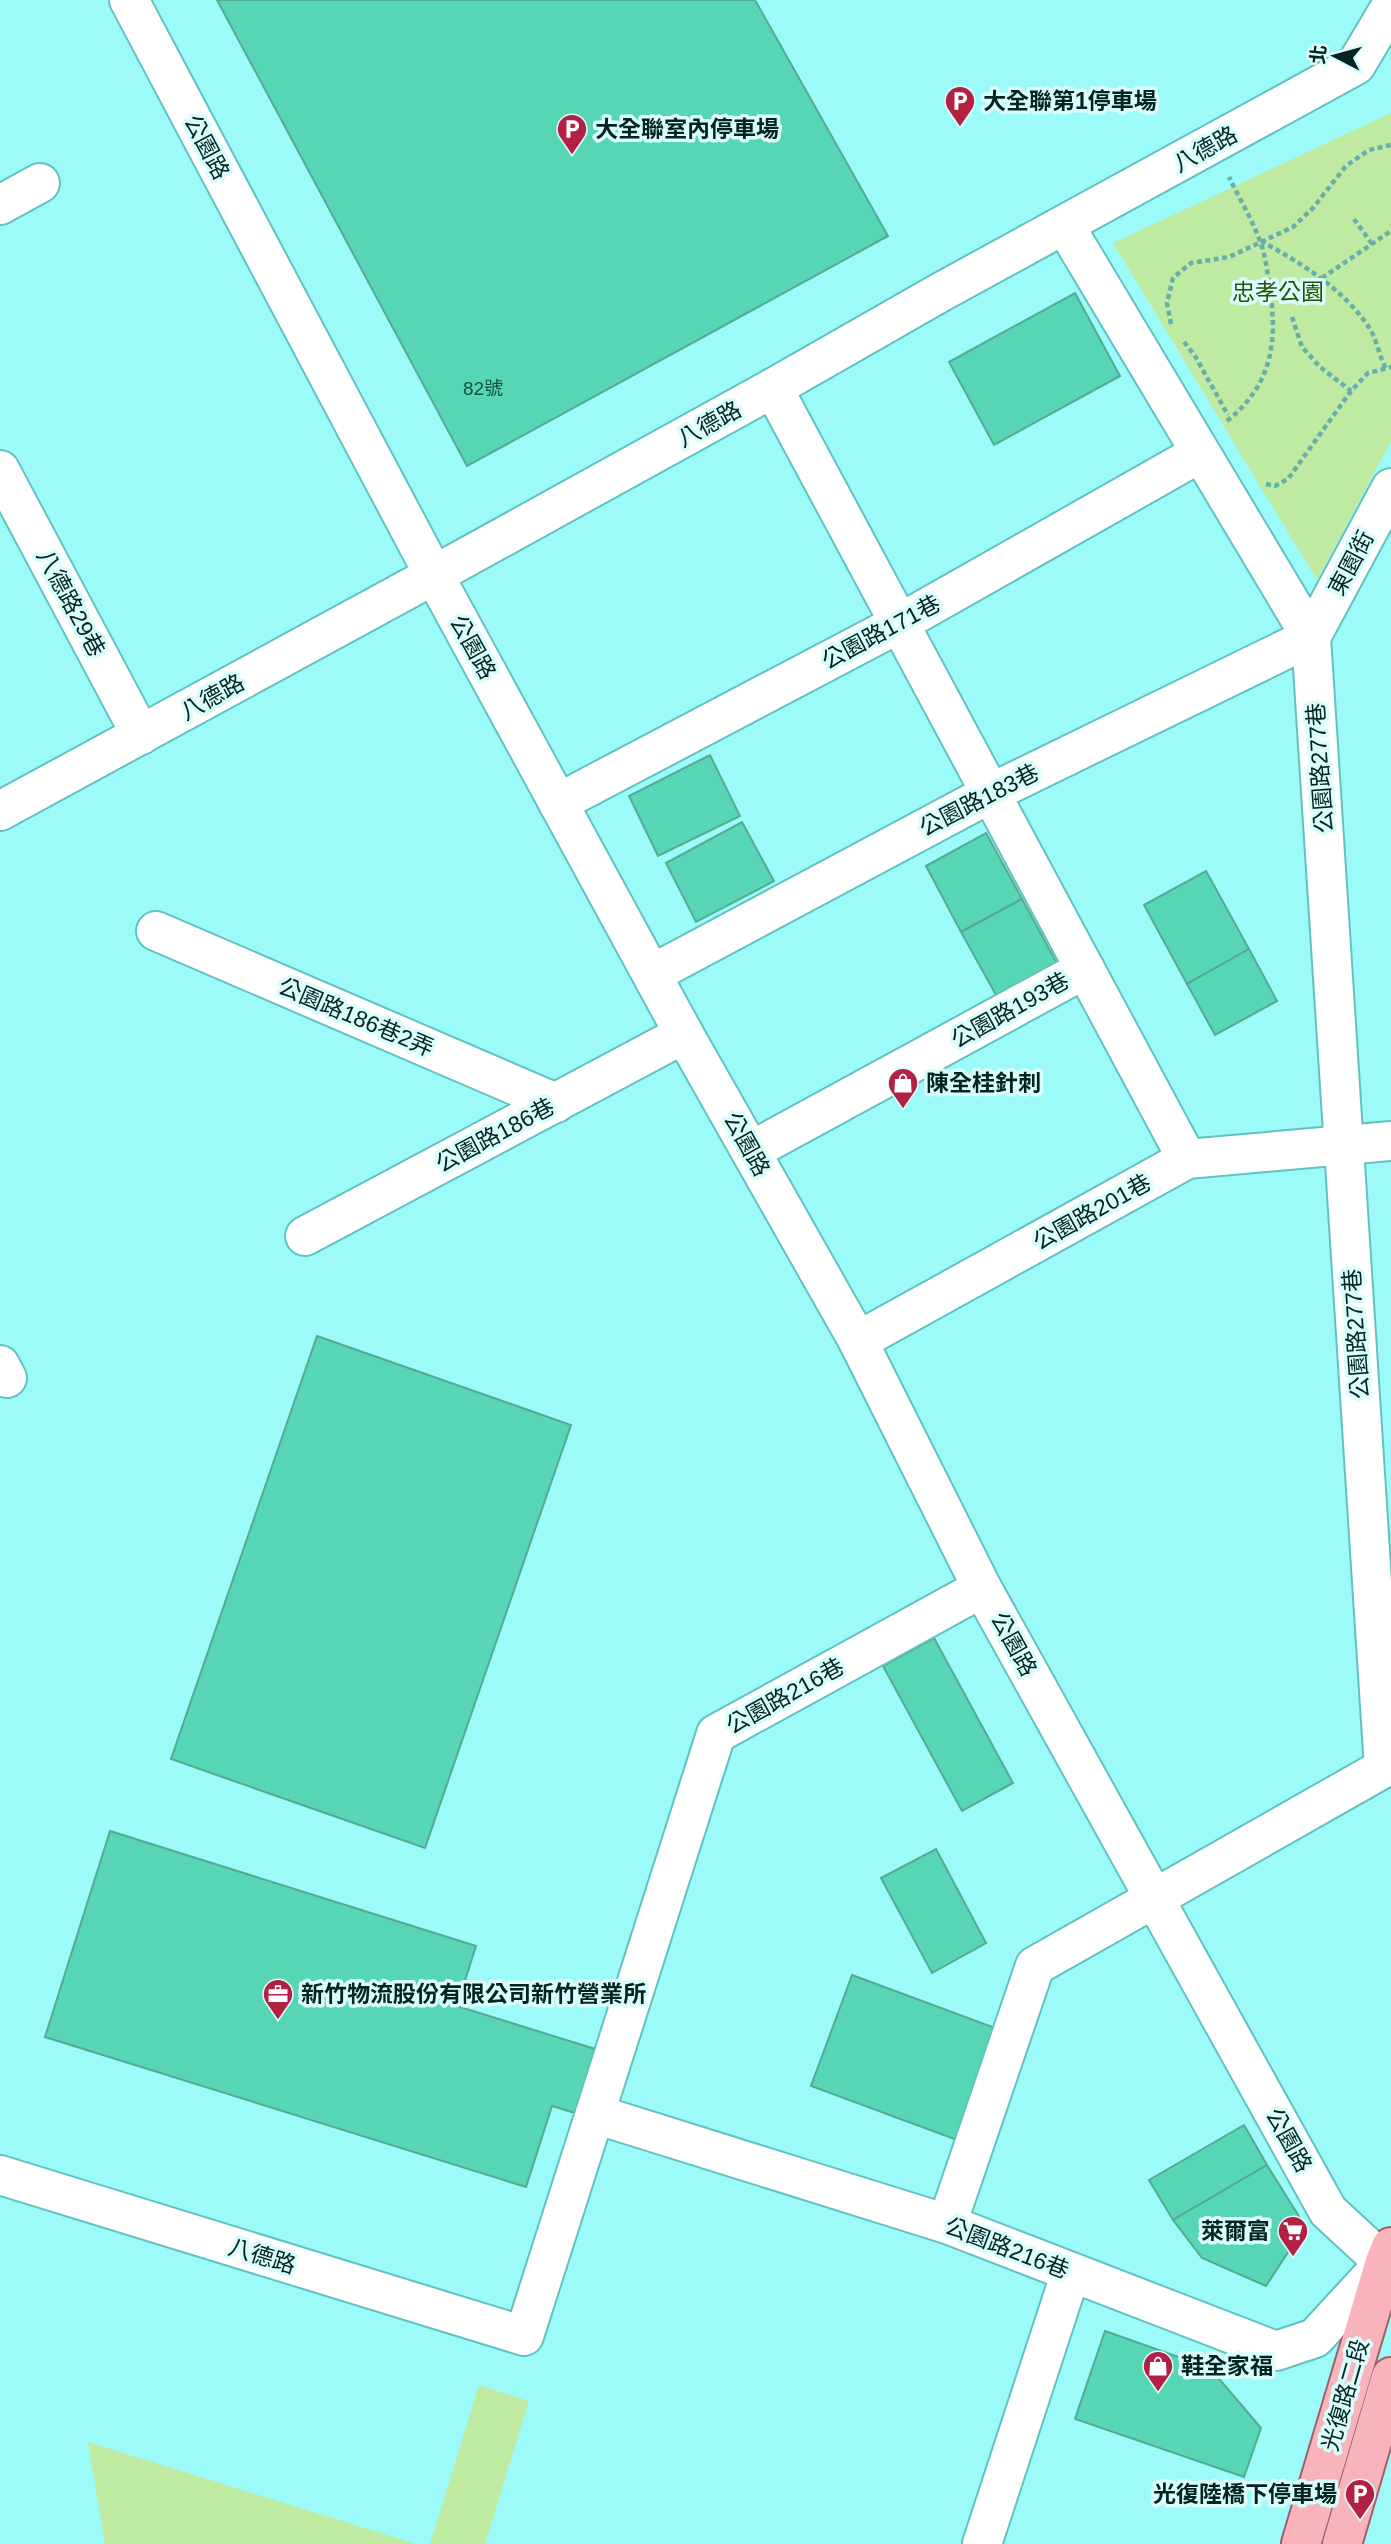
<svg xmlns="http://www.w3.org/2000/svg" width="1391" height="2544" font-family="Helvetica,'Noto Sans TC',sans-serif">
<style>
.green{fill:#bfeaa2}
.building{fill:#56d6b5;stroke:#54aa92;stroke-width:2}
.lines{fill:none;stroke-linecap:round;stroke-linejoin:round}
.minor-casing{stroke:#62c2c0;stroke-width:42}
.major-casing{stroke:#a06069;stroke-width:42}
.path{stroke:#66afae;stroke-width:4.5;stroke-dasharray:5 3.5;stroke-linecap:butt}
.minor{stroke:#fff;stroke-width:38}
.major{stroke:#f8b3bb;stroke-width:38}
.labels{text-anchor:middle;stroke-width:7;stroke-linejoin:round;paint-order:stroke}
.number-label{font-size:19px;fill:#185048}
.poi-label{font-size:23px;font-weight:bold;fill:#042423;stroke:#dafdfc;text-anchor:start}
.street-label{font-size:23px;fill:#042423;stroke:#dafdfc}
.park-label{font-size:23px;fill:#294f00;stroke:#dafdfc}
</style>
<rect width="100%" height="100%" fill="#9cfbf9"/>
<!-- green -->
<g class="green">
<polygon points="1391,113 1391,441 1317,580 1113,243"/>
<polygon points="479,2385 529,2401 485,2544 430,2544"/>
<polygon points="88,2442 416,2544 105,2544"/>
</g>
<!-- building -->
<g class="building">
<polygon points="217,0 755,0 888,236 467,466"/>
<polygon points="1075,293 1120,376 994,445 949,362"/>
<polygon points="710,755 740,816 658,856 629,796"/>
<polygon points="742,822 774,881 696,922 666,863"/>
<polygon points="986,833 1022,899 961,932 926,866"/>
<polygon points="1206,871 1249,949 1187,984 1144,905"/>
<polygon points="1022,899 1066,980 1006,1013 961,932"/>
<polygon points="1249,949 1277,1001 1215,1035 1187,984"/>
<polygon points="317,1336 571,1425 425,1848 171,1759"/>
<polygon points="934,1638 1013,1783 962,1811 883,1666"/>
<polygon points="110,1831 476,1946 457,2006 595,2049 575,2113 552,2106 526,2187 45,2037"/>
<polygon points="936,1849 986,1943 932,1973 881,1878"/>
<polygon points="852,1975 998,2029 957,2140 811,2086"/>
<polygon points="1244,2125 1267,2165 1173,2220 1149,2180"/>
<polygon points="1267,2165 1305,2226 1266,2286 1202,2258 1173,2220"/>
<polygon points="1105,2331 1210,2368 1261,2428 1244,2477 1075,2419"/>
</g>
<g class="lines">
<!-- minor casing -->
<g class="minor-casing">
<g id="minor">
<polyline points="129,0 434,575 684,1034 858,1341 982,1588 1328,2211 1391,2269"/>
<polyline points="0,205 40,183"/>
<polyline points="773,388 1187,1159"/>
<polyline points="0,470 141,735"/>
<polyline points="1311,637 1391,488"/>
<polyline points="558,803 900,623 1200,453"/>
<polyline points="0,811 434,575 773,388 941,292 1356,65 1391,6"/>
<polyline points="156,931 556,1103"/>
<polyline points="652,974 991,793 1311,637"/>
<polyline points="751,1151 1085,969"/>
<polyline points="305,1236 684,1034"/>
<polyline points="858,1341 1187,1159 1391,1141"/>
<polyline points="0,1365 7,1378"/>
<polyline points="595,2114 947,2224 1276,2351 1315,2338 1385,2262"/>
<polyline points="0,2175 524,2336 716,1734 982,1588"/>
<polyline points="947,2224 1035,1966 1384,1768 1311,637 1065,226"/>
<polyline points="982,2544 1071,2272"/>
</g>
</g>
<!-- major casing -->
<g class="major-casing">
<g id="major">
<polyline points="1301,2544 1385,2262 1391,2247"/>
<polyline points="1342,2544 1391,2377"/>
</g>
</g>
<!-- path -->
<g class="path">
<polyline points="1354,219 1372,244"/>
<path d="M1261,241c40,22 83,48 109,88 7,11 9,27 16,40"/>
<polyline points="1322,278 1391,231"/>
<polyline points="1292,317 1302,347 1320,367 1351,391"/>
<polyline points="1171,324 1167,303 1173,278 1191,263 1229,257 1293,227 1312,209 1346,166 1369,150 1391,145"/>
<polyline points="1184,342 1195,356 1228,415"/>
<path d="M1227,421c47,-38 51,-82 42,-138 -2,-14 -4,-29 -9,-42 -8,-22 -21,-43 -31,-64"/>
<polyline points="1266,484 1275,486 1288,479 1351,391 1368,373 1391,367"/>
</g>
<!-- minor -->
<use href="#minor" class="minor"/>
<!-- major -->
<use href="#major" class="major"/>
</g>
<!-- icons -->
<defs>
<g id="parking-pin" transform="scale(1.575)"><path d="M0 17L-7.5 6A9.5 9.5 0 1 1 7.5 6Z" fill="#b22044" stroke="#dafdfc"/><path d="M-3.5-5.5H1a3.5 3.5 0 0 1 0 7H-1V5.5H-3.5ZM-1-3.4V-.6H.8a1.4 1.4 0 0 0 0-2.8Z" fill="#fff"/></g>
<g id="shop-pin" transform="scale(1.575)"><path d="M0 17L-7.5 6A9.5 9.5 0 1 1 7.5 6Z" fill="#b22044" stroke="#dafdfc"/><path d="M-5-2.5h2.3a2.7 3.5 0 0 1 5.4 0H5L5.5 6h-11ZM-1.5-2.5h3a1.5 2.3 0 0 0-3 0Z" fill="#fff"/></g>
<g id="office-pin" transform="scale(1.575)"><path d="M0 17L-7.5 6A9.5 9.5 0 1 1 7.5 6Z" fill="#b22044" stroke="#dafdfc"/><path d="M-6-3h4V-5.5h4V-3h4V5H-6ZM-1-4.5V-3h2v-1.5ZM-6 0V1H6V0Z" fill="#fff"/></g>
<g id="supermarket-pin" transform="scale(1.575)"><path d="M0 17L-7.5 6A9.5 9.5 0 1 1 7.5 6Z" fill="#b22044" stroke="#dafdfc"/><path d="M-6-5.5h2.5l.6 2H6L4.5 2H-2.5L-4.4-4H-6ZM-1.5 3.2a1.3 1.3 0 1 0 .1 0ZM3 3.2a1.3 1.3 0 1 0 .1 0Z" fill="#fff"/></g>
</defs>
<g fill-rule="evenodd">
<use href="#parking-pin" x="960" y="101"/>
<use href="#parking-pin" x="572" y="129"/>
<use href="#shop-pin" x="903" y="1083"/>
<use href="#office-pin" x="278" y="1994"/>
<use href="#supermarket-pin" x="1293" y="2231"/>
<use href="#shop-pin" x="1158" y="2366"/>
<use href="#parking-pin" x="1360" y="2494"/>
</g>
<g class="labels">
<!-- number labels -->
<g class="number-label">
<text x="483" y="395">82號</text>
</g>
<!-- poi labels -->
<g class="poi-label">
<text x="983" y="109">大全聯第1停車場</text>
<text x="595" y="137">大全聯室內停車場</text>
<text x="926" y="1091">陳全桂針刺</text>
<text x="301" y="2002">新竹物流股份有限公司新竹營業所</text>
<text x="1270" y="2239" text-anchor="end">萊爾富</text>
<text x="1181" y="2374">鞋全家福</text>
<text x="1337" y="2502" text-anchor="end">光復陸橋下停車場</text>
</g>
<!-- street labels -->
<g class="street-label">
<text transform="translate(207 147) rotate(62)" y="8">公園路</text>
<text transform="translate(1205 149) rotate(-29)" y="8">八德路</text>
<text transform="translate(709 424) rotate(-29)" y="8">八德路</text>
<text transform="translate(1351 563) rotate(-62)" y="8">東園街</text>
<text transform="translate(71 603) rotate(62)" y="8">八德路29巷</text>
<text transform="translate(881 632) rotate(-28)" y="8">公園路171巷</text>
<text transform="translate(473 647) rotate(61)" y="8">公園路</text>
<text transform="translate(212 697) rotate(-29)" y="8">八德路</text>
<text transform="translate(1320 768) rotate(-94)" y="8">公園路277巷</text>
<text transform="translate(979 800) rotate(-27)" y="8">公園路183巷</text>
<text transform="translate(1010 1010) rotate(-29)" y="8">公園路193巷</text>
<text transform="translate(356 1017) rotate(23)" y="8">公園路186巷2弄</text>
<text transform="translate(495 1135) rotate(-28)" y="8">公園路186巷</text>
<text transform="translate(747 1144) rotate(61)" y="8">公園路</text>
<text transform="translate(1092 1212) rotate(-29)" y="8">公園路201巷</text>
<text transform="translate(1356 1334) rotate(-94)" y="8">公園路277巷</text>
<text transform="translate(1014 1644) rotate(61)" y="8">公園路</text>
<text transform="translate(785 1696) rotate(-29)" y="8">公園路216巷</text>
<text transform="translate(1289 2140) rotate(61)" y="8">公園路</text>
<text transform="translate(1007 2248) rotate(21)" y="8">公園路216巷</text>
<text transform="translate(262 2256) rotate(17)" y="8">八德路</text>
<text transform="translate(1345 2395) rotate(-74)" y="8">光復路二段</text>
</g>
<!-- park labels -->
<g class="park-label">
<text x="1278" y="300">忠孝公園</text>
</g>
</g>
<!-- north arrow -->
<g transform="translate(1335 56) rotate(276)" stroke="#dafdfc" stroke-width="5" paint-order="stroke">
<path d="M0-5L12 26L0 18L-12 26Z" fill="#042423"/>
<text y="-10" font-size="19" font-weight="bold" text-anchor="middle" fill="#042423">北</text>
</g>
</svg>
